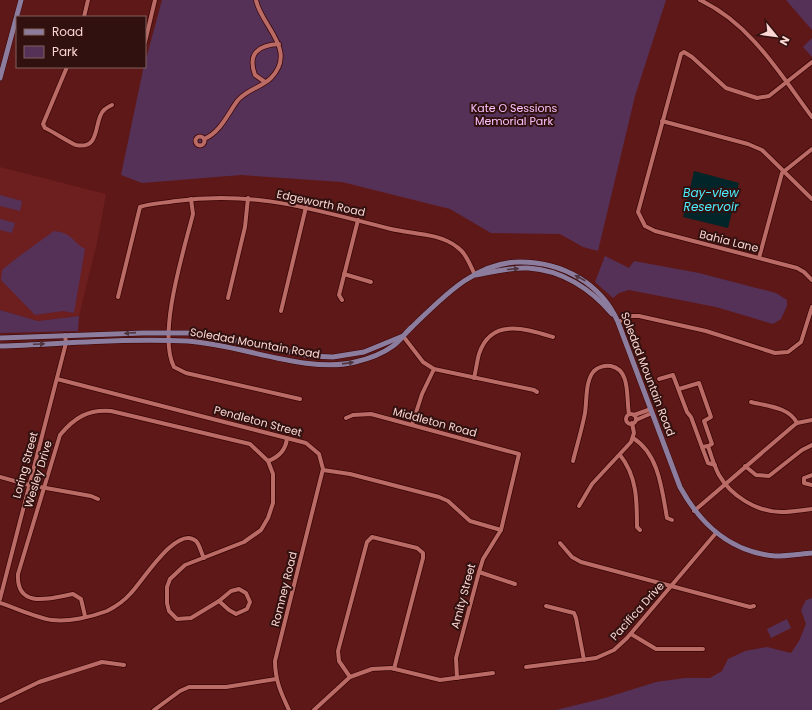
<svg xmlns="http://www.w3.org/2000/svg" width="812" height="710" font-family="Poppins,sans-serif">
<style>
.built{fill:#6d1e1e}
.green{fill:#553157}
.water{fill:#012529}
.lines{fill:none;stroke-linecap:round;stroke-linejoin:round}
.minor-casing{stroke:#3a0506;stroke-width:5.5}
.major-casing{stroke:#3a0506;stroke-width:6}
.minor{stroke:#ba6b65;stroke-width:4}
.major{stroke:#8c7c9d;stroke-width:5}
.oneway{fill:#503641}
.labels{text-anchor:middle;stroke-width:4;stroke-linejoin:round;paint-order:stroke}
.park-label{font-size:11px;fill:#fcc0fe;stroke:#30110f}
.street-label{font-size:11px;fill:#fbd6d3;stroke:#30110f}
.water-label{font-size:12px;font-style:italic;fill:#4bedfe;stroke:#30110f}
</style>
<rect width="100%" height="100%" fill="#5e1817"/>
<!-- built -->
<polygon class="built" points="0,167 106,194 97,243 79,316 38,321 0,310"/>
<!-- green -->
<g class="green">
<polygon points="162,0 666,0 635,96 598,251 583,247 560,234 491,233 450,209 342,182 241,175 142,183 121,175 143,70"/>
<polygon points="786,0 812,0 812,30"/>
<polygon points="812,38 812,57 803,47"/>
<polygon points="0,195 22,201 20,211 0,206"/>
<polygon points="0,219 15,223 12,233 0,230"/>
<path d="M54,231c19,2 17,10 31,18l-11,64 -11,-2 -28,4 -34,-35 1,-10 16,-13z"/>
<polygon points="605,256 629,268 634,261 699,273 776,293 787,300 787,306 781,319 773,324 716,307 629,290 619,293 613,298 595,282"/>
<polygon points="0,310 38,321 79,316 78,331 0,333"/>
<polygon points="812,598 812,710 556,710 605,698 656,682 685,678 710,678 722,671 728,659 745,651 767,647 791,653 799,641 806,624 801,610 806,600"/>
<polygon points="787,619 791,628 771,638 767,629"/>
</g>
<!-- water -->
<polygon class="water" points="694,171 739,183 728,228 683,217"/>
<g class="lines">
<!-- minor casing -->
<g class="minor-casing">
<g id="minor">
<path d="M700,0c51,24 80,74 112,117"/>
<polyline points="84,17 88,0"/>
<polyline points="145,42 155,0"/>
<polyline points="812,62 769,96 757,98 726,88 692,57 684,52 681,54 638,212 645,226 655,231 797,268 804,272 812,280"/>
<path d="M67,67l-24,57 2,4c7,3 27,16 31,17 26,5 17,-25 28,-35 2,-2 6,-4 8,-5"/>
<path d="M265,82l-10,-7c-8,-22 4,-30 24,-31"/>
<polyline points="662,121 748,144 762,150 812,199"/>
<circle cx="200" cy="141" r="4.5"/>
<path d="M204,139c17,-7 24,-26 34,-39 10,-11 24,-13 33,-22 27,-28 -10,-52 -15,-78"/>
<path d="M191,199l2,15c-9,36 -36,120 -19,153l12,6 114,26"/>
<polyline points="759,258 782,173 812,149"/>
<polyline points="344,274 371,282"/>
<path d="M118,297l22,-90c11,-4 25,-4 36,-6 80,-11 139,9 215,28 21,5 49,4 66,18 9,6 13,18 18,28"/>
<polyline points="228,298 245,227 248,198"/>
<polyline points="342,300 339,295 358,220"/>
<polyline points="281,311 306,207"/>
<polyline points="618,322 631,316 639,316 706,331 775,353 788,352 801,342 812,307"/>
<polyline points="403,336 423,362 434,369 534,390 537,392"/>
<path d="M474,378c2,-8 3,-17 5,-24 12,-37 47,-25 74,-17"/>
<path d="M57,379l249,64 13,11 4,15 -48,192c0,19 6,32 14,49"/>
<path d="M659,379l14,-4 14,37 4,5 11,30 6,-1c3,9 6,20 11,29 12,21 38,37 62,37 10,0 21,-2 31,-3"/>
<polyline points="679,389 699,383 711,417 704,421 712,444 708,446"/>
<path d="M751,402c16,4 38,5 46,21"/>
<circle cx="631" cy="419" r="5"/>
<polyline points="634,415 651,409"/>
<polyline points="346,418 353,415 371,414 519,454 501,530 483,559 479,572 456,658 457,678"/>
<polyline points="636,420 652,413"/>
<polyline points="412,425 422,394 434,369"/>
<path d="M633,438c26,16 29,52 34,80l5,2"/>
<polyline points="702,447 708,463 715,465"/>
<path d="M620,455c17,21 17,46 17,72l3,3"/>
<path d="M268,461c11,-4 18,-11 19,-23"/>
<path d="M573,461c4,-16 9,-32 12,-48 2,-12 0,-32 9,-42 4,-4 11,-6 17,-5 20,4 15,32 18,48"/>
<polyline points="745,466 756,475 769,476 802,450 812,445"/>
<polyline points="323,470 350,474 439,497 448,501 470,521 501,530"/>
<polyline points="812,475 804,478 804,483 812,485"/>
<polyline points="0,477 29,485 91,496 98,499"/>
<polyline points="579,506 592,484 631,442 634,433 632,423"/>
<polyline points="694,511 792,427 797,423 812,420"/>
<polyline points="560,543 572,557 581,562 750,607 754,606"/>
<polyline points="479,572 515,584"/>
<polygon points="239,589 246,593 250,602 247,609 236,614 229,610 219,601 231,591"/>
<polyline points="0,599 66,343 65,335"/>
<path d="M0,603c16,5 37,15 52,17 17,2 39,-3 55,-9 8,-4 18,-11 24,-18 11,-11 46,-69 65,-52 4,4 5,12 8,17"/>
<polyline points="546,606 574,613 576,618 584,660"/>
<path d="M85,616l-4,-17 -8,-5c-21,4 -57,16 -55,-20l42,-139c14,-17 28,-26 51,-24l139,33 18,17 5,13v29l-5,15 -7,12 -17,12 -59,23 -15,14 -3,8v16l2,8 8,8 14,-1 28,-17"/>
<polyline points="631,634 656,649 703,649"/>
<polyline points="526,667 596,658 614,650 627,638 716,533"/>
<polyline points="350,677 339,661 338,651 367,542 372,537 417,548 423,553 423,558 394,669"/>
<polyline points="0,701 39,682 102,662 124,665"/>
<polyline points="154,710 180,691 189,687 226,687 276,679"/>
<polyline points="314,710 350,677 372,669 391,668 440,680 493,673"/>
</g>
</g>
<!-- major casing -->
<g class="major-casing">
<g id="major">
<polyline points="0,78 21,0"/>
<path d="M476,275c17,-3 34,-8 52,-7 34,2 63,21 84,46"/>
<polyline points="0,338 143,333 188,333 223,338 310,356 333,357 364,352 403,336"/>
<path d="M0,346c62,-2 126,-8 187,-5 52,3 120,33 168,21 13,-3 27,-8 38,-16 7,-5 12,-13 19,-19 30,-29 63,-65 108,-65 42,0 81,21 98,60l62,165c21,38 50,65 95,69 12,0 25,-2 37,-3"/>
</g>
</g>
<!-- minor -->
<use href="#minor" class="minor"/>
<!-- major -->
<use href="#major" class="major"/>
</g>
<!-- one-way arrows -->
<defs><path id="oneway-solid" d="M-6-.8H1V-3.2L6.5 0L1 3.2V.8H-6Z"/></defs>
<g class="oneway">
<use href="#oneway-solid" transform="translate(513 269) rotate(-5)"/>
<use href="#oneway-solid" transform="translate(580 278) rotate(-152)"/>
<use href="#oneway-solid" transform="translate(130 333) rotate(176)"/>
<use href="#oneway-solid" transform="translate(39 344) rotate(-2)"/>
<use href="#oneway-solid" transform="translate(348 363) rotate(-8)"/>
</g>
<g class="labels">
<!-- park labels -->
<g class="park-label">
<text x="514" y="112">Kate O Sessions<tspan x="514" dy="13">Memorial Park</tspan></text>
</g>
<!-- street labels -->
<g class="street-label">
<text transform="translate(321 203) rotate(12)" y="4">Edgeworth Road</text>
<text transform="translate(729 241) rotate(14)" y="4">Bahia Lane</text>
<text transform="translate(255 343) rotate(10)" y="4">Soledad Mountain Road</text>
<text transform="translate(648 374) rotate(69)" y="4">Soledad Mountain Road</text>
<text transform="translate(258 421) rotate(15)" y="4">Pendleton Street</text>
<text transform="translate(435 422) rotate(15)" y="4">Middleton Road</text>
<text transform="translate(25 465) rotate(-75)" y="4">Loring Street</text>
<text transform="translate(38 474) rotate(-73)" y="4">Wesley Drive</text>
<text transform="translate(284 589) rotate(-76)" y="4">Romney Road</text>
<text transform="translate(463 596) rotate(-75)" y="4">Amity Street</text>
<text transform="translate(637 611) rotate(-48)" y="4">Pacifica Drive</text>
</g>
<!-- water labels -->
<g class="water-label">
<text x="711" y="197">Bay-view<tspan x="711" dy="14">Reservoir</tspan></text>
</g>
</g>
<!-- legend -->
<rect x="16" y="16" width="130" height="52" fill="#30110f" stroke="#81605d"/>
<rect x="24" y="29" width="20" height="6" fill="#8c7c9d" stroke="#81605d"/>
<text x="52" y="36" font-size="12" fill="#fbd6d3">Road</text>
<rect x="24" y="46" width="20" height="12" fill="#553157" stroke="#81605d"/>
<text x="52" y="56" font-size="12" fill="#fbd6d3">Park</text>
<!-- north arrow -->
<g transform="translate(776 36) rotate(119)" stroke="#30110f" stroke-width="3" paint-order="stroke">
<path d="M0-3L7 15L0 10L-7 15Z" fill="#fbd6d3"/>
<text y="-6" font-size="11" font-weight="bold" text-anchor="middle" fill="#fbd6d3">N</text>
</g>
</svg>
